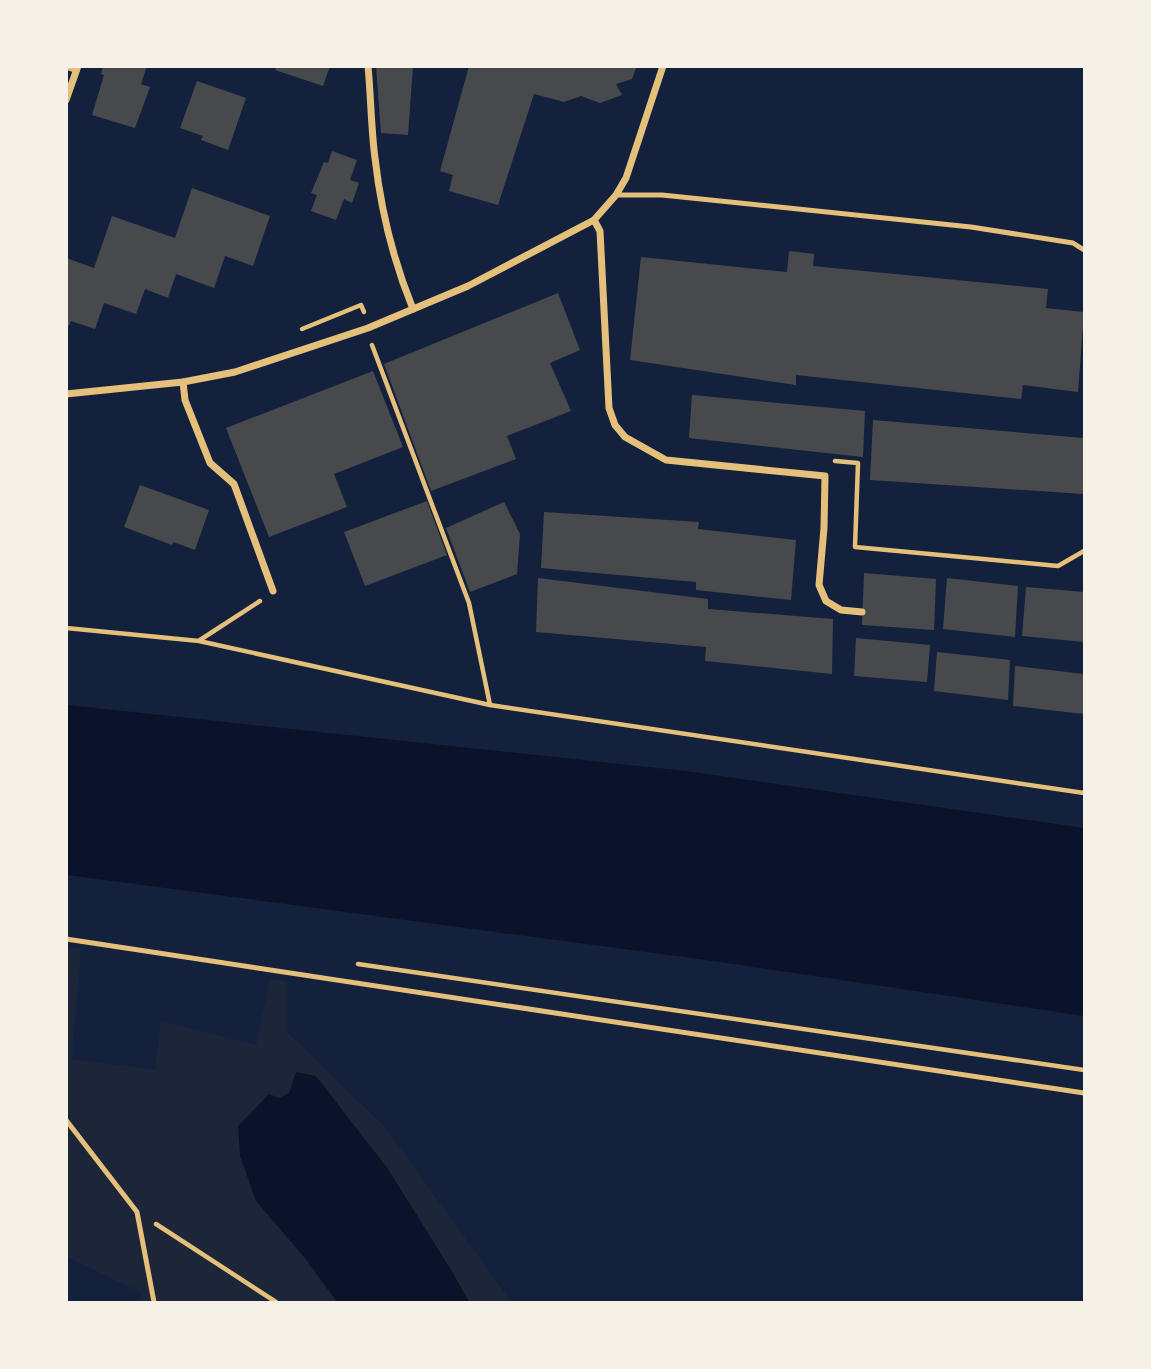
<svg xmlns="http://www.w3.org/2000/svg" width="1151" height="1369" font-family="'DejaVu Sans',sans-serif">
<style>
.green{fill:#1d2539}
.water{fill:#0b132b}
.building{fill:#48494c}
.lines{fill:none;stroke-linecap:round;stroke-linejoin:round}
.path{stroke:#e5c07b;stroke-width:4.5}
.service{stroke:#e5c07b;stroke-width:5}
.minor{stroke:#e5c07b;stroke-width:7}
</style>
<rect width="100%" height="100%" fill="#14213d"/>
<!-- green -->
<polygon class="green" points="66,947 81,949 72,1059 155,1070 161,1021 256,1045 270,979 287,981 287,1032 386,1128 511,1302 138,1302 142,1293 67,1257"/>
<!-- water -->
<g class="water">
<polygon points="67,705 686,771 1084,828 1084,1016 699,959 67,875"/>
<polygon points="296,1072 316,1076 388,1169 453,1273 469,1302 337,1302 304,1257 256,1201 240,1156 238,1126 269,1094 279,1098 289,1093"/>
</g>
<!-- building -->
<g class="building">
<polygon points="103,66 147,66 141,84 150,87 135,128 92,115 104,75 101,74"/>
<polygon points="277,66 330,66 323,86 275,70"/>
<polygon points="376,66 413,66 408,135 381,133"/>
<polygon points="469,66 637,66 632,79 616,84 622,95 600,103 581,96 564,102 534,94 498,205 449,191 453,175 440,171"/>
<polygon points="197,81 246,98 228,150 201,140 203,136 180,128"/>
<polygon points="332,151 357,160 350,180 359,183 352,203 344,199 336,220 311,211 317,195 311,193 324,162 328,163"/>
<polygon points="192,188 270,216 253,266 225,256 214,288 176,274 168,298 145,289 136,314 104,303 95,329 71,321 66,331 66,258 94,268 112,216 175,238"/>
<polygon points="789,251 814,254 813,266 1048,289 1046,308 1084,312 1078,392 1023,385 1021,399 796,375 796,385 630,360 641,257 787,272"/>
<polygon points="558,293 580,350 550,363 571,411 507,436 516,459 431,491 384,364"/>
<polygon points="373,371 403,447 334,474 347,507 269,537 226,428"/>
<polygon points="692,395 865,411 863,457 689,438"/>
<polygon points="873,420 1084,438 1084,494 870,480"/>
<polygon points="140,485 209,510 195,550 173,542 172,545 124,527"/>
<polygon points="427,501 447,555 365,586 344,532"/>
<polygon points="504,502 520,534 517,574 470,592 446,528"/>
<polygon points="544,512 699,522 698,529 796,540 791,600 696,590 696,582 541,568"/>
<polygon points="864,573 936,579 934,630 862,625"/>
<polygon points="538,578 708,599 708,609 833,619 832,674 705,661 706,647 536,632"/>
<polygon points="947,578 1018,586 1015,637 943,629"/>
<polygon points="1026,587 1084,592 1084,642 1022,636"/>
<polygon points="856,638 930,645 927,682 854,676"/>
<polygon points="937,652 1010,660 1008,700 934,691"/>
<polygon points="1015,666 1084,674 1084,714 1013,706"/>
</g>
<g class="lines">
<!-- path -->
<g class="path">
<polyline points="302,329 361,305 364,312"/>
<polyline points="372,345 469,603 490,705"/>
<polyline points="835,461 858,463 855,547 1058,566 1084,551"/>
<polyline points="66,628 199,641 490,705 1084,793"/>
<polyline points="200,640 260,601"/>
<polyline points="358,964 1084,1070"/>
<polyline points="156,1224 276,1302"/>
</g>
<!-- service -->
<g class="service">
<polyline points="66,67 77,71"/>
<polyline points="616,195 662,195 971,227 1073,243 1084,250"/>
<polyline points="66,939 1084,1093"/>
<polyline points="66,1120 137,1212 154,1302"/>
</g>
<!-- minor -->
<g class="minor">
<path d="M368,66c3,31 3,62 7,92 6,53 18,102 38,151"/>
<polyline points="66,100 78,66"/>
<polyline points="594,220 600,231 609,408 615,425 625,437 666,460 825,476 824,528 819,585 826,601 841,610 862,612"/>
<polyline points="183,382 185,400 210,463 234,484 273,591"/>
<polyline points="66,394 183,382 235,372 368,328 468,286 594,220 616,195 626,178 663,66"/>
</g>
</g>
<!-- border -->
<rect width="1151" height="1369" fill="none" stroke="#f6f1e7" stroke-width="136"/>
</svg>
